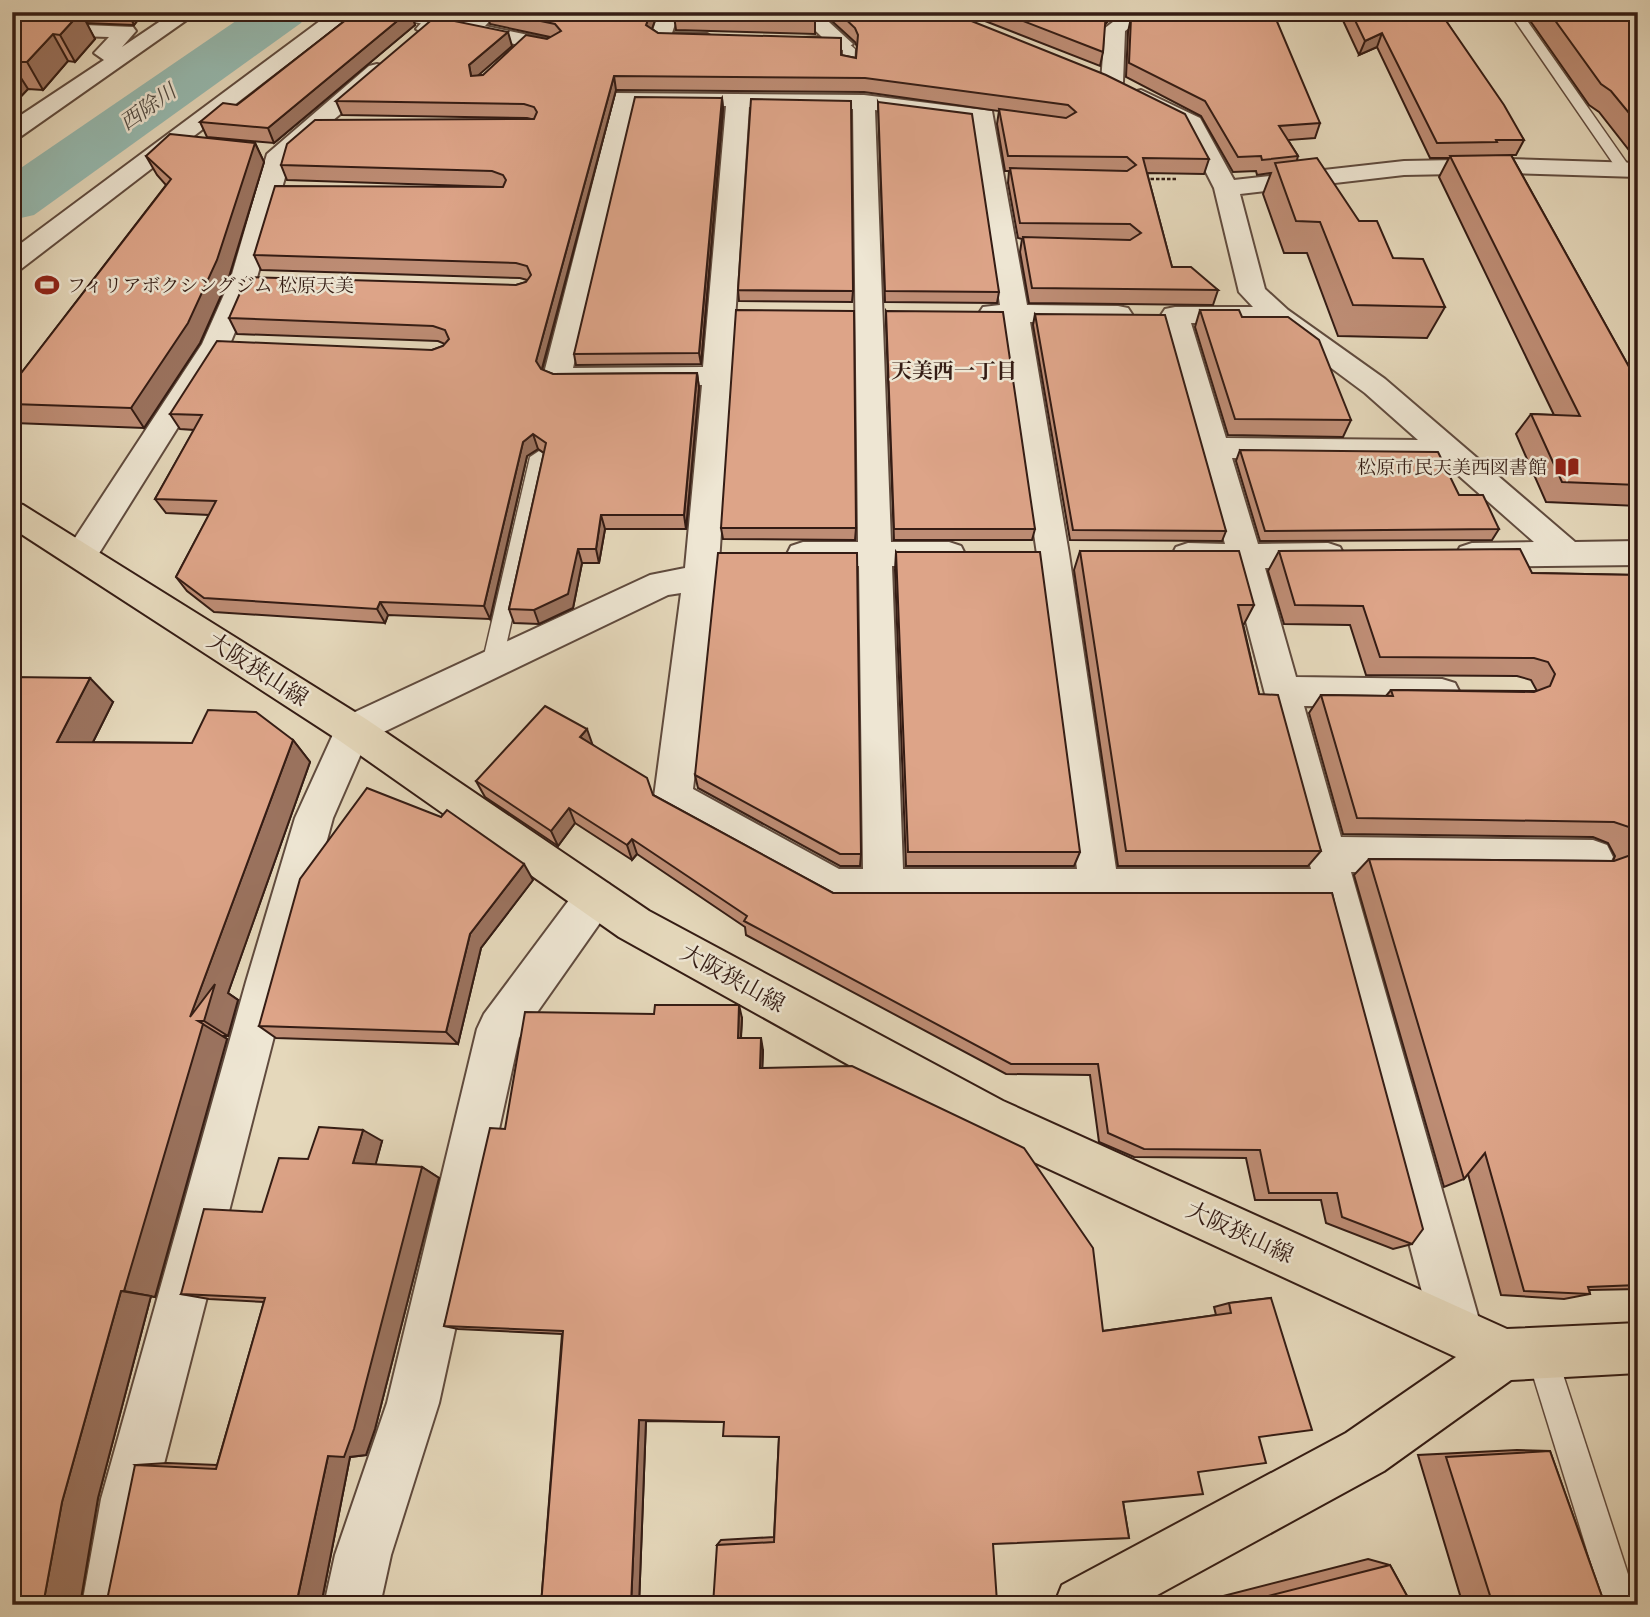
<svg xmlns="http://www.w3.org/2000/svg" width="1650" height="1617" font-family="'Libre Caslon Text','Noto Serif JP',serif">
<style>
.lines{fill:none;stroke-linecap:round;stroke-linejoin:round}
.river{fill:#96bab0;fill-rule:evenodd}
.service-casing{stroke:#604b3e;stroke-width:3}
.minor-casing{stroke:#604b3e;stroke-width:4}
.primary-casing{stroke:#341c14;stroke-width:4}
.path{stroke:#341c14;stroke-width:2.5;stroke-dasharray:3.5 2;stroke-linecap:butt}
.service{fill:#eee6d3;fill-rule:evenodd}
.minor{fill:#eee6d3;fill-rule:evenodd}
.primary{fill:#e5d8bb;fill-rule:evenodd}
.wall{fill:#be8d75;stroke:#341c14;stroke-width:2}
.shaded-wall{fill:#9b735f;stroke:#341c14;stroke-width:2}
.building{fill:#dda488;stroke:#341c14;stroke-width:2}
.labels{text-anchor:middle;stroke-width:5;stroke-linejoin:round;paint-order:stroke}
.far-poi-label{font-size:19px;fill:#341c14;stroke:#eee6d3;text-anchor:start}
.far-water-label{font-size:21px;font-style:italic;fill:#514b43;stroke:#eee6d3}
.far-neighbourhood-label{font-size:21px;font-weight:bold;fill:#341c14;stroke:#eee6d3}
.street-label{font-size:23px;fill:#341c14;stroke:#eee6d3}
</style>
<rect width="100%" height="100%" fill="#e5d8bb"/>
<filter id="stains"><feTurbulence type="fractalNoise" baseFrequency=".00286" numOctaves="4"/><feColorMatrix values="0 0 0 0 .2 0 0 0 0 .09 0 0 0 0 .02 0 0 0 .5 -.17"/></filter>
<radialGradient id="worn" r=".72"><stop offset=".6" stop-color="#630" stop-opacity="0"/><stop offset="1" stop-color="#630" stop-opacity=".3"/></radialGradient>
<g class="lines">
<!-- river -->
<polygon class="river" points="249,12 308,12 301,23 34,215 12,220 12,174"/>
<!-- service casing -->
<g class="service-casing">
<g id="service">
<polygon points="1509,12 1521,12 1631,169 1629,172 1619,172"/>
<polygon points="408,13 438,19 440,22 434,26 404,20 404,14"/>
<polygon points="838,41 846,41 855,49 854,71 843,68 843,50 836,44"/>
<polygon points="539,451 548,457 502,664 499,670 485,670 482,664 530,457"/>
<polygon points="1541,1338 1552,1342 1556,1353 1638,1605 1604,1605 1526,1353 1530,1342"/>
</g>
</g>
<!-- minor casing -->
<g class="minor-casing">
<g id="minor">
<polygon points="174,12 198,12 20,137 12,139 12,121 104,60 94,53 109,37 12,34 12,22 133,27 136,31 122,47"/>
<polygon points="332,12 355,12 21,269 12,271 12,250"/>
<path d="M476,12h22l-13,14 72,15 4,4 -11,6 -112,-22 -12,6 -10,-6c13,-18 29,-11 49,-7z"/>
<polygon points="659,12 679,12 672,33 707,34 717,40 707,46 653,43 650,39"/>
<polygon points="796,12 818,12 853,44 842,50 782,47 778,43 782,39 822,37"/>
<polygon points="1126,12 1151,12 1125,31 1123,82 1112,89 1101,82 1105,28"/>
<polygon points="377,64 385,66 388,71 385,76 291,156 256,281 230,344 93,563 81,567 69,563 65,555 69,547 202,344 230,281 267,154 369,66"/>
<path d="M1141,90l59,28 34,62 170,-19 104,-2 130,4v14l-130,-4 -104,2 -164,19 25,95 23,21 97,69 190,163 63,-1v24l-166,2 -12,-4 -4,-8 4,-8 12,-4 62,-1 -93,-82 -209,-2 26,86 70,-1 12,4 4,8 -4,8 -12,4 -63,1 31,109 146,2 13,4 5,10 -5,10 -13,4 -138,-1 37,131 252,3 14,5 6,12 -6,12 -14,5 -242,-2 131,458 -7,18 -18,7 -18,-7 -7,-18 -112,-425h-486l-14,-5 -161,-91 -5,-12 27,-204 -13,2 -301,145 -34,78 -45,164 -133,517 -17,106h-56l19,-106 145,-517 49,-164 45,-99 310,-144 35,-7 17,-183 -145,1 -10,-3 -4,-6 73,-284 248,2 128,16 35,194 91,1 10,2 4,6 -4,6 -10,2h-88l39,232 47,315h195l-79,-301 -44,-1 -12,-4 -4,-8 4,-8 12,-4 37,1 -64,-229 4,-6 10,-2h78l-14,-15 -25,-104 -31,-61 -50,-25 -3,-5 3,-5zM634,105l92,1 -23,261 -130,1zM749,107l104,2 5,433h-55l-12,4 -4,8 4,8 12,4h56l4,303h-24l-146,-80 25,-211zM875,110l98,12 27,183 -17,2 -4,6 4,6 20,2 34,233 40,315h-174l-11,-303h57l12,-4 4,-8 -4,-8 -12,-4h-58zM1191,323l81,1 93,69 53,47 -192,-2z"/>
<polygon points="595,879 609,884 615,897 609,910 519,1038 439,1403 391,1555 380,1605 324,1605 335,1555 387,1403 477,1029 484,1014 581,884"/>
</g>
</g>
<!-- primary casing -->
<g class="primary-casing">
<polygon id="primary" points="12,502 23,505 366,719 649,911 1003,1101 1507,1329 1638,1323 1638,1373 1511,1380 1384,1471 1139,1605 1054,1605 1062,1585 1346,1433 1456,1357 971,1133 619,937 340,741 12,528"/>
</g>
<!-- path -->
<polyline class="path" points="1145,179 1178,179"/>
<!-- service -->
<use href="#service" class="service"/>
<!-- minor -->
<use href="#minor" class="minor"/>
<!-- primary -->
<use href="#primary" class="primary"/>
</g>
<!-- wall -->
<g class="wall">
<polygon points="12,12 144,12 134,25 86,23 95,39 75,62 68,61 43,90 28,89 12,106"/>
<polygon points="356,12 473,12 464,19 411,12 415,25 274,143 207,137 200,122 237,105"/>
<polygon points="487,12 604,12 604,15 652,29 658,33 841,55 856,58 857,47 855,42 822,12 949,12 1209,159 1204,174 1147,173 1172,267 1218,290 1213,305 1029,303 1020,252 1022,239 1018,238 1008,183 1009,171 1005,171 997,124 999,111 864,92 616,90 542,370 553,374 697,373 699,388 686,529 605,529 599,563 582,563 573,608 539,624 514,623 509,609 544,453 538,449 527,456 490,619 388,615 385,623 214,612 187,591 176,577 209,515 166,513 155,499 194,430 180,429 170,414 432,350 443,346 445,344 438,341 237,334 229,318 516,285 526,282 527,280 520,278 261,270 254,255 499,187 287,180 281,165 531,119 527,118 342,115 336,101 512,46 478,75 483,75 550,37 490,24"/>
<polygon points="962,12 1123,12 1108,21 1104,25 1103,52 1100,66"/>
<polygon points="1339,12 1440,12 1524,140 1516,155 1511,155 1638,383 1638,506 1546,502 1516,434 1531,414 1554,415 1439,177 1449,158 1430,158 1377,47 1359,55"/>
<polygon points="1524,12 1638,12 1638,154 1632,154 1599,112 1589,105"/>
<polygon points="674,16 815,20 815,34 676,30"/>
<polygon points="1131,18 1320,123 1315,138 1288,140 1298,156 1297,160 1359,221 1393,258 1445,307 1427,338 1338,336 1307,253 1284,253 1263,194 1271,173 1257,175 1256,171 1233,172 1201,116 1126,77 1128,32"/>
<polygon points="722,98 723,109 701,364 576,365 574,354"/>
<polygon points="878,102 999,292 997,303 885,302"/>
<polygon points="255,143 264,162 228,280 200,343 144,428 14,423 12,421 12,385 166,185 157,175 146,156"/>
<polygon points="738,290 853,291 852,302 739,301"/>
<polygon points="1200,310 1242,317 1351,420 1343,437 1228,435 1195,327"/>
<polygon points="886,311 1035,529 1032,540 894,540 886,324"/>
<polygon points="1035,314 1226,531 1222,541 1070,540 1033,325"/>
<polygon points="1240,450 1459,495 1499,529 1492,540 1260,541 1236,461"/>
<polygon points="721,528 856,528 855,540 723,539"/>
<polygon points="1080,551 1254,605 1244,624 1243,624 1259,694 1321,851 1308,866 1118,866 1074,570"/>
<polygon points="1279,551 1532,573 1638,575 1638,1289 1589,1290 1590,1294 1564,1299 1501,1295 1468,1174 1464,1179 1444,1187 1354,875 1369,859 1613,861 1615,856 1608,843 1593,837 1343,834 1309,713 1321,695 1386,696 1391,690 1537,691 1531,680 1517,676 1366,675 1350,625 1284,624 1268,571"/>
<polygon points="896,552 1080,852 1074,866 906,866 895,570"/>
<polygon points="12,676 113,702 93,742 192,743 293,740 310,762 228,993 238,1000 228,1036 223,1036 227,1039 155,1297 151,1296 98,1498 80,1605 12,1605"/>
<polygon points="593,745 653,795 833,893 1332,893 1412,1244 1393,1249 1326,1223 1321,1200 1255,1200 1246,1158 1134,1157 1099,1142 1090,1075 1006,1074 746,935 745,927 637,854 632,860 575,823 558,846 485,797 476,781"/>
<polygon points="695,775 861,854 860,866 840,866 698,788"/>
<polygon points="533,880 481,948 458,1044 276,1038 259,1026"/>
<polygon points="742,1018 741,1038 763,1050 762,1068 1103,1331 1216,1315 1214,1307 1229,1303 1271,1298 1259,1437 1198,1472 1123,1502 1129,1538 717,1545 721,1540 774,1537 779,1437 724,1422 646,1421 639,1605 541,1605 562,1334 458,1329 444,1326 505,1129"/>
<polygon points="382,1141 375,1165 422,1167 439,1178 375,1429 366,1455 350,1457 321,1605 135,1465 167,1463 217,1465 264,1302 209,1299 181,1294 262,1212 308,1159"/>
<polygon points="1517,1450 1550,1451 1605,1605 1463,1605 1418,1455"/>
<polygon points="1368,1559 1390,1565 1412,1605 1188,1605"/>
</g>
<!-- shaded-wall -->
<g class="shaded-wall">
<polygon points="81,12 95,39 75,62 60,35"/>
<polygon points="128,12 144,12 134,25"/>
<polygon points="408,12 411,12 415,25 274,143 268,128"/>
<polygon points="462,12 473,12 464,19"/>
<polygon points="651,12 658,12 648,40 646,25"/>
<polygon points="1106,12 1123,12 1108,21 1102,28"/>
<polygon points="508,32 512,46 473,80 471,76 469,65"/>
<polygon points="1382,33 1377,47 1359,55 1365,41"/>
<polygon points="53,34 68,61 43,90 27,62"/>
<polygon points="12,64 28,89 12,106"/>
<polygon points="614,76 616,90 540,376 536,361"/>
<polygon points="722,98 723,109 701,364 699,353"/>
<polygon points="255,143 264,162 228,280 200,343 144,428 131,408"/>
<polygon points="697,373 699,388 686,529 684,515"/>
<polygon points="533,434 538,449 527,456 490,619 484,606 523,442"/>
<polygon points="601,515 605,529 599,563 596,549"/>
<polygon points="578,549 582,563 573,608 539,624 534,610"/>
<polygon points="380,602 388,615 385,623 377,609"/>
<polygon points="90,678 113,702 82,764 57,742"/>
<polygon points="587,729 593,746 580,737"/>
<polygon points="293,740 310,762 228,993 238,1000 228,1036 204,1021 198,1021 227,1039 155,1297 124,1291 190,1017"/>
<polygon points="569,808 575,823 558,846 551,831"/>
<polygon points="632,839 637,854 632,860 627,845"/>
<polygon points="524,864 533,880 481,948 458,1044 446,1032 470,934"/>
<polygon points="739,1005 742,1018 740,1050 738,1038"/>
<polygon points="761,1038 763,1050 762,1079 760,1068"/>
<polygon points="363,1130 382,1141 373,1174 353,1163"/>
<polygon points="422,1167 439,1178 375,1429 366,1455 350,1457 321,1605 296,1605 328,1456"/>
<polygon points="121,1291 151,1296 98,1498 80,1605 43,1605 62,1502"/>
<polygon points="639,1420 646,1420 639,1605 631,1605"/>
</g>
<!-- building -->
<g class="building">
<polygon points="12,12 81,12 60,35 53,34 27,62 12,62"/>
<polygon points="356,12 408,12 268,128 200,122 223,103 237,105"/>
<polygon points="498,12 602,12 602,14 615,18 616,12 651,12 646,25 658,33 841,38 841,55 856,58 858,35 855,28 838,12 949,12 1106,75 1185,114 1209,159 1143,158 1172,267 1191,267 1218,290 1032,288 1023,237 1130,240 1141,233 1130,224 1020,223 1010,168 1127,171 1136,165 1127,157 1008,156 999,109 1066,118 1076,112 1068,105 865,78 614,76 536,361 541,369 553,374 697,373 684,515 601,515 596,549 578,549 568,594 534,610 509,609 546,443 533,434 523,442 484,606 380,602 377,609 204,598 176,577 216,501 155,499 202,415 170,414 217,341 432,350 443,346 449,339 445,330 433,326 229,318 247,277 516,285 526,282 531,275 527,266 516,263 254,255 275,186 503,187 506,180 503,175 492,171 281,165 287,144 315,120 534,119 537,112 534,107 524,104 336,101 435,17 508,32 469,65 471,76 483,75 526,35 547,39 561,31 555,24"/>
<polygon points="675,12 807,12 815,20 674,16"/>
<polygon points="1000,12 1106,12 1103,52"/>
<polygon points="1139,12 1273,12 1320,123 1279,126 1298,156 1262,160 1261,156 1238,157 1205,101 1129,63 1131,18"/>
<polygon points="1351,12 1440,12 1504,105 1524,140 1496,140 1497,142 1437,143 1382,33 1365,41"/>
<polygon points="1549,12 1638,12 1638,124 1611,91 1601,84"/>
<polygon points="635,97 722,98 699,353 574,354"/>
<polygon points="751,99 851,101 853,291 738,290"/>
<polygon points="878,102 972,114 999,292 885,291"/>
<polygon points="170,134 255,143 217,260 188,323 131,408 12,404 12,385 171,179 146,156"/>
<polygon points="1511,155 1638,383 1638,485 1562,482 1531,414 1580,416 1450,156"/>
<polygon points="1317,158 1359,221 1377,221 1393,258 1423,259 1445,307 1353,305 1320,222 1296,221 1275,163"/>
<polygon points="736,310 854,311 856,528 721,528"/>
<polygon points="1200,310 1239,310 1242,317 1288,317 1319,340 1351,420 1235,419"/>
<polygon points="886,311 1003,312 1035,529 894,529"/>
<polygon points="1035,314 1165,315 1226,531 1073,530"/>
<polygon points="1240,450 1438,452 1459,495 1483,495 1499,529 1265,531"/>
<polygon points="1520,549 1532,573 1638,575 1638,1285 1588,1287 1590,1294 1524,1291 1485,1153 1464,1179 1369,859 1614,861 1631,855 1637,840 1629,827 1614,822 1357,818 1321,695 1393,696 1391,690 1534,692 1550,686 1555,674 1548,662 1534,658 1380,657 1363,606 1295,605 1279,551"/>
<polygon points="1080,551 1239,551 1254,605 1238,605 1259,694 1278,695 1321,851 1126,851"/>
<polygon points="896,552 1040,552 1080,852 908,852"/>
<polygon points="718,553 857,553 861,854 840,854 695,775"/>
<polygon points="12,677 90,678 57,742 192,743 208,710 256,712 293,740 190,1017 215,984 204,1021 198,1021 203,1024 124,1291 121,1291 62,1502 43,1605 12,1605"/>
<polygon points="545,706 587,729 580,737 647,778 653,795 833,893 1332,893 1423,1229 1412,1244 1342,1217 1337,1193 1269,1193 1260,1150 1144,1149 1108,1133 1098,1064 1011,1064 744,921 747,916 632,839 627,845 569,808 551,831 476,781"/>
<polygon points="367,788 441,817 447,810 524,864 470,934 446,1032 259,1026 300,879"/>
<polygon points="655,1005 739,1005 738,1038 761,1038 760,1068 852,1066 1024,1148 1093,1248 1103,1331 1231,1313 1229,1303 1271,1298 1312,1430 1259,1437 1266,1463 1198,1472 1203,1494 1123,1502 1129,1538 993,1544 997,1602 988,1605 713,1605 717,1545 774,1542 779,1437 723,1436 724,1422 639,1420 631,1605 541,1605 563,1331 444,1326 490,1128 505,1129 525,1012 654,1014"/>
<polygon points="319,1127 363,1130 353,1163 422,1167 354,1429 344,1457 328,1456 296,1605 106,1605 135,1465 216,1469 265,1298 181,1294 204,1209 262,1212 279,1158 308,1159"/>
<polygon points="1550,1451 1605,1605 1493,1605 1446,1457"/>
<polygon points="1390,1565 1412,1605 1233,1605"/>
</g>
<!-- icons -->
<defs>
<g id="stadium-bare" transform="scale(1.89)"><path d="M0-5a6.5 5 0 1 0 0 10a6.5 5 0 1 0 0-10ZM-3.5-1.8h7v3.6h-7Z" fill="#8f2418" stroke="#eee6d3" stroke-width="2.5" paint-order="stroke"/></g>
<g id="library-bare" transform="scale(1.89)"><path d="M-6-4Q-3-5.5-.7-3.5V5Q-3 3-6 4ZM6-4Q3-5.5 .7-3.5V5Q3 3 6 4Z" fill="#8f2418" stroke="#eee6d3" stroke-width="2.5" paint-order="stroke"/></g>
</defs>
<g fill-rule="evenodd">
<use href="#stadium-bare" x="47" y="285"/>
<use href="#library-bare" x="1567" y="467"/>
</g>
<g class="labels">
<!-- far-poi labels -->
<g class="far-poi-label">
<text x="67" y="292">フィリアボクシングジム 松原天美</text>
<text x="1547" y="474" text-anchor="end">松原市民天美西図書館</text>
</g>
<!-- far-water labels -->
<g class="far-water-label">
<text transform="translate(148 107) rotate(-35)" y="7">西除川</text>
</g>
<!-- far-neighbourhood labels -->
<g class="far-neighbourhood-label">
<text x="954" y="378">天美西一丁目</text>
</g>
<!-- street labels -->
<g class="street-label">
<text transform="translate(258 669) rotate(33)" y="8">大阪狭山線</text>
<text transform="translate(733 978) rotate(29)" y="8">大阪狭山線</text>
<text transform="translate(1240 1232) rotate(25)" y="8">大阪狭山線</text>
</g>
</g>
<!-- margin -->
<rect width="1650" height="1617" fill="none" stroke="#e5d8bb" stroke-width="42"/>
<rect x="14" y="14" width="1622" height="1589" fill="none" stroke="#341c14" stroke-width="3.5"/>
<rect x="21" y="21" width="1608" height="1575" fill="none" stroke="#341c14" stroke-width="2"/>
<rect width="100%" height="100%" filter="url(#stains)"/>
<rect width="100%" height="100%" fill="url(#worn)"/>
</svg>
